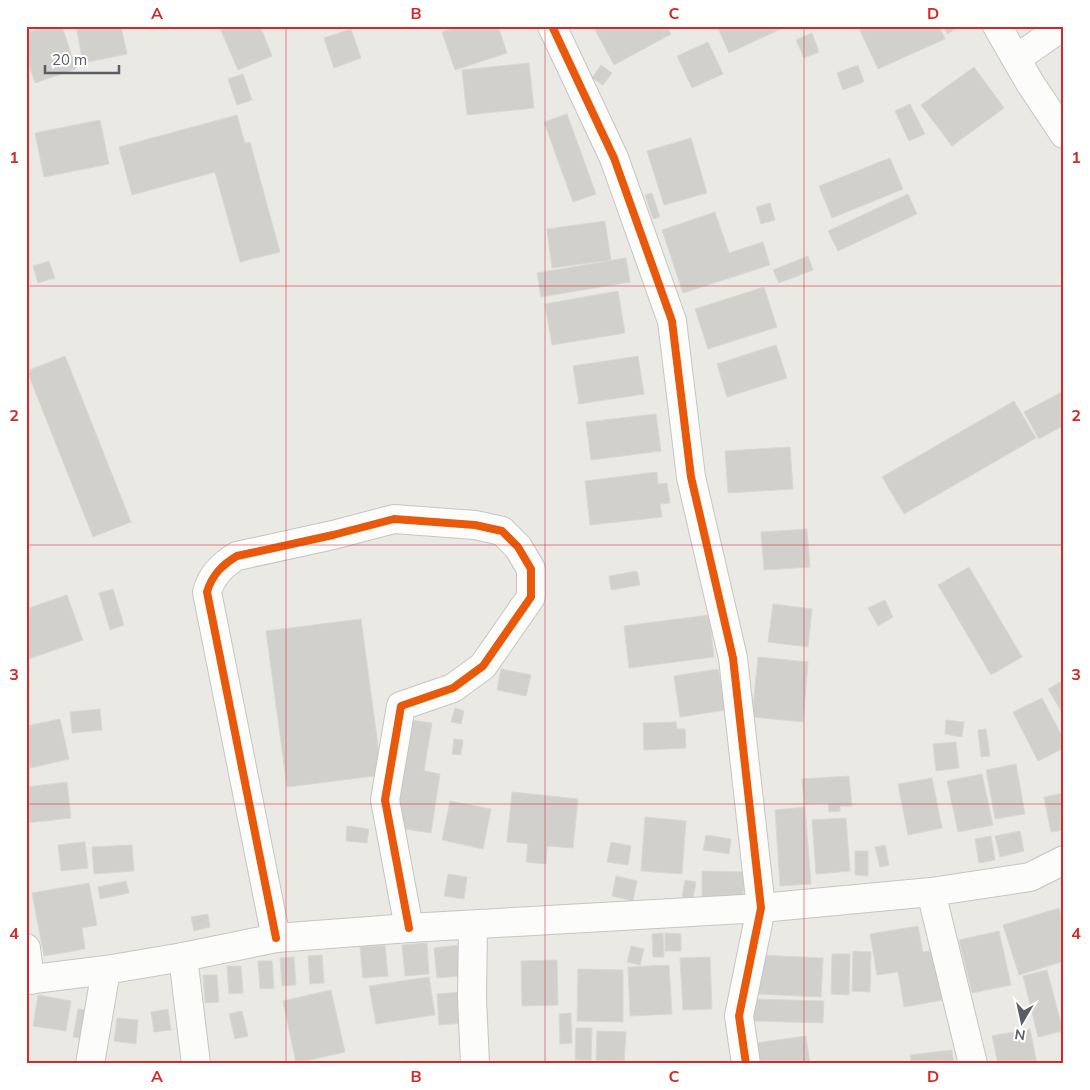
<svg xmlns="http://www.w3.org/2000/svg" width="1090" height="1090" font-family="Mulish,sans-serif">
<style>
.building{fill:#d1d0cd;stroke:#d9d8d4}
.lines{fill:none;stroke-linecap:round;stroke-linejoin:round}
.minor-casing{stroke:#c5c5c5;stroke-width:30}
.minor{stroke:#fcfcfb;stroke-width:28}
.cycleway-casing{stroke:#fff;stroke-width:11}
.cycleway{stroke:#e8590c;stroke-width:8}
.grid{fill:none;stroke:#d62828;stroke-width:1;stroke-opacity:0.55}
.neatline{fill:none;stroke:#d62828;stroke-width:2}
.grid-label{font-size:16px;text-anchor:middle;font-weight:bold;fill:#d62828}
</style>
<rect width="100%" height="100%" fill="#eae9e4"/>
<!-- building -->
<g class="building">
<polygon points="46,26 62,26 76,69 35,83 26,55 26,33"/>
<polygon points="76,26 121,26 127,54 83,63"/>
<polygon points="219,26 260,26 272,56 238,70"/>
<polygon points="458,26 498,26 507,53 455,70 442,32"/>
<polygon points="593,26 667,26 671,34 614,65"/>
<polygon points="717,26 784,26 785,27 729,53"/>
<polygon points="858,26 939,26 945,39 878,69"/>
<polygon points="943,26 961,26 947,34"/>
<polygon points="351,29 361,58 334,68 324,38"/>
<polygon points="812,33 819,52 804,58 796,40"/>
<polygon points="708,42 723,74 692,88 677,56"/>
<polygon points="529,63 534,108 467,115 462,70"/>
<polygon points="601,65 612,73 603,85 592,78"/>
<polygon points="858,65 864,82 843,90 837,73"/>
<polygon points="974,67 1004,108 952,146 921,105"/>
<polygon points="243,74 252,100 237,105 228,79"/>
<polygon points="910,104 925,134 909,141 895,111"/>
<polygon points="567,114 596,194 573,202 544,122"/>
<polygon points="237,115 245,143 250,142 280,252 240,262 215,172 132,195 119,147"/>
<polygon points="100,120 109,164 44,177 35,133"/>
<polygon points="691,138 707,193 664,205 647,151"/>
<polygon points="890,158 903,189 832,218 819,186"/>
<polygon points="652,193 660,217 653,219 645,195"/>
<polygon points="908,194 917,214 838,251 828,231"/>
<polygon points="770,203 775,220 761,224 756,207"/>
<polygon points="715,212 729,253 763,242 770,265 683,293 662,230"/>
<polygon points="605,221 611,260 552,268 547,229"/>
<polygon points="808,256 813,270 779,283 773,270"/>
<polygon points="626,258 630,282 541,297 537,273"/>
<polygon points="49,261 55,278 38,283 33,266"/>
<polygon points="764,287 777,327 708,349 695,309"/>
<polygon points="618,291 625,333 552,345 545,304"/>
<polygon points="776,345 787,378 727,397 717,364"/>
<polygon points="65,356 131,522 93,537 27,371"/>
<polygon points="638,356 644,394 579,404 573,366"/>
<polygon points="1064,391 1064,425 1039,439 1024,412"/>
<polygon points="1014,401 1036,438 904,514 882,477"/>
<polygon points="656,414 661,451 591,460 586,422"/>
<polygon points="790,447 793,489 728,493 725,451"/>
<polygon points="657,472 658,484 667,483 670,503 660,504 662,517 590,525 585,481"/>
<polygon points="807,529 810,567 764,570 761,532"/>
<polygon points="969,567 1022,657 991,675 938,585"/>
<polygon points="637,571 640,585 611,590 609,576"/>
<polygon points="113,589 124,625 110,630 99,593"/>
<polygon points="67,595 83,640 26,660 26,609"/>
<polygon points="885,600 893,617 878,626 868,608"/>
<polygon points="773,604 812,609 808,647 768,642"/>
<polygon points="709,615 714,657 629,668 624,626"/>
<polygon points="361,619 382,775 287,787 266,631"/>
<polygon points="758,657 808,662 803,722 752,717"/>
<polygon points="501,669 531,675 526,696 497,690"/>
<polygon points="718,669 726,710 680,717 674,676"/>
<polygon points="1064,680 1064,716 1048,689"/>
<polygon points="1042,698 1064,740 1064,748 1038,761 1013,712"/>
<polygon points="455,708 464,711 461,724 451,722"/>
<polygon points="100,709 102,730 72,733 70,712"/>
<polygon points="60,719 69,759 26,769 26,726"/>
<polygon points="410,720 432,723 424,771 440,774 431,833 393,827"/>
<polygon points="946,720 964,722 962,737 945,734"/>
<polygon points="676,722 677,729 685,729 686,748 644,750 643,723"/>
<polygon points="986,729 990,756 981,757 978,730"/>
<polygon points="454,739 463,740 461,755 452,754"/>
<polygon points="956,742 959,768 936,771 933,744"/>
<polygon points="1016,764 1025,814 995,819 986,770"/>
<polygon points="982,774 993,825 958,832 947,781"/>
<polygon points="849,776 852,806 840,806 840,811 829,812 828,803 804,804 802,779"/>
<polygon points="932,778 942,828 908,835 898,784"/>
<polygon points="67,782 71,818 26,823 26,787"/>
<polygon points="512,792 578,799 573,848 547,846 546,864 526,862 528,844 507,842"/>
<polygon points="1064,793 1064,830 1051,832 1044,797"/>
<polygon points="450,801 491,809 483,849 442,840"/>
<polygon points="805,807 811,884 780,886 775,810"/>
<polygon points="645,817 686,821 682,874 641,871"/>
<polygon points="846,818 850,871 816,874 812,820"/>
<polygon points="347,826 369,829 367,843 346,841"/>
<polygon points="1020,831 1024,851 1000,857 995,836"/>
<polygon points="706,835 731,839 729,854 703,850"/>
<polygon points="991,836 995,860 979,863 975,839"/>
<polygon points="85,842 88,868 61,871 58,845"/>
<polygon points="611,842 631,846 628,865 607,862"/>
<polygon points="132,845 134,871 94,874 92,847"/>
<polygon points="885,845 889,865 880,867 875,847"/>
<polygon points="855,851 868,851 868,876 855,875"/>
<polygon points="702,871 744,872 743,897 702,897"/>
<polygon points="448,874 467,877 464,899 444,896"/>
<polygon points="616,876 637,881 633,901 612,896"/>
<polygon points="685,880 696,882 693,899 682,897"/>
<polygon points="126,881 129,893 100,899 98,887"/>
<polygon points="89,883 97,925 82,928 85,949 44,956 32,893"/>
<polygon points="1059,908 1064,925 1064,961 1019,975 1003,925"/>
<polygon points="208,914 210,927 194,931 191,917"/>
<polygon points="918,926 923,952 934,950 943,1000 904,1007 898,972 877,975 870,934"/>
<polygon points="999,931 1011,985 972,993 959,940"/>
<polygon points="663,933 664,957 653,957 652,934"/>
<polygon points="665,933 681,934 681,951 665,951"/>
<polygon points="427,943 429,974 405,976 402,945"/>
<polygon points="385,945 388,976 363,978 360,947"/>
<polygon points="459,945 461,976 437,978 434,948"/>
<polygon points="631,946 644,949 640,965 627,962"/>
<polygon points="853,951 871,952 870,992 852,991"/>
<polygon points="832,954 850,954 849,995 831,994"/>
<polygon points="322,955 324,983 310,984 308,956"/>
<polygon points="759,955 823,958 821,997 758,994"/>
<polygon points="294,957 296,985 282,986 280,958"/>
<polygon points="710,957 712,1009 683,1010 680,958"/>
<polygon points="557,960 558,1005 522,1006 521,961"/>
<polygon points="258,961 272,961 274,988 260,989"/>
<polygon points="669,965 672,1014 630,1016 628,967"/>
<polygon points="227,966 241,966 243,993 229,994"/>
<polygon points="578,969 623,970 623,1022 577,1021"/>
<polygon points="1047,970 1063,1031 1038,1037 1023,976"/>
<polygon points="203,975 217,975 219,1002 205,1003"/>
<polygon points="429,977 435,1015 376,1024 369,986"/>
<polygon points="331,990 345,1052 296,1063 283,1001"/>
<polygon points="461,992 464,1023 439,1025 437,994"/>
<polygon points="38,995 71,1001 66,1031 33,1026"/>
<polygon points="754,999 824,1001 823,1023 753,1021"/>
<polygon points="78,1009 96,1011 92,1040 73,1037"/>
<polygon points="168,1009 171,1030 154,1032 151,1012"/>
<polygon points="242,1011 248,1036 235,1039 229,1014"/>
<polygon points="571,1013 572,1043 560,1044 559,1014"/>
<polygon points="117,1018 138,1020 136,1044 114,1041"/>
<polygon points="576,1028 592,1028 591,1061 575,1060"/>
<polygon points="1030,1029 1037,1064 998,1064 992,1036"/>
<polygon points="597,1031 626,1032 624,1062 596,1060"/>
<polygon points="806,1036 810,1064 758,1064 755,1043"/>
<polygon points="952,1050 954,1064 911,1064 910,1055"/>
</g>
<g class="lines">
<!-- minor casing -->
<g class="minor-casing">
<g id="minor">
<polyline points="552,26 614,158 672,321 691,477 733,658 761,908 739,1016 746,1064"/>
<polyline points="997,26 1030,83 1064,134"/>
<polyline points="1016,59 1063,26"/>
<polyline points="931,892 973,1064"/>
<polyline points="473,925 472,998 475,1064"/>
<path d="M276,938l-69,-346c5,-17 15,-27 30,-36l96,-21 61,-16 81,6 27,6 16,16 13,22v28l-48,69 -30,22 -52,18 -16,94 24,128"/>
<polyline points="26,948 30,980"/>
<polyline points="183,957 196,1064"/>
<polyline points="26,980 106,970 183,957 276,938 409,928 761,908 931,892 1030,877 1064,860"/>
<polyline points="90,1064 106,970"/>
</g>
</g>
<!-- minor -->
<use href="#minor" class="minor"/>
<!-- cycleway casing -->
<g class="cycleway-casing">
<g id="cycleway">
<polyline points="552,26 614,158 672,321 691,477 733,658 761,908 739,1016 746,1064"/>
<path d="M276,938l-69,-346c5,-17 15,-27 30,-36l96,-21 61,-16 81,6 27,6 16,16 13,22v28l-48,69 -30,22 -52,18 -16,94 24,128"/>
</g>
</g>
<!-- cycleway -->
<use href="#cycleway" class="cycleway"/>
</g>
<!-- grid -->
<path class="grid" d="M286,26v1038M545,26v1038M804,26v1038M26,286h1038M26,545h1038M26,804h1038"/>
<!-- border -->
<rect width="1090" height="1090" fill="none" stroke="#ffffff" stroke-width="55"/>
<!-- north arrow -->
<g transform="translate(1022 1022) rotate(189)" stroke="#ffffff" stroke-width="4" paint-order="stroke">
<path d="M0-4L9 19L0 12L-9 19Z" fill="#5a5d62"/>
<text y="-8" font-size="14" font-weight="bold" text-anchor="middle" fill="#5a5d62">N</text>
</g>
<!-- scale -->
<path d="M45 65v8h74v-8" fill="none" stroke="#5a5d62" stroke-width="2.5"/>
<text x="52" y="65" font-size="15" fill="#5a5d62" stroke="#ffffff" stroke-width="4" paint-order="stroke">20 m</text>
<rect x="28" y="28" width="1034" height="1034" class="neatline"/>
<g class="grid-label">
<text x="157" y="19">A</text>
<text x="416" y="19">B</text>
<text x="674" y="19">C</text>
<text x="933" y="19">D</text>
<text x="14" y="163">1</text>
<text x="1076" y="163">1</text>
<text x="14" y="421">2</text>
<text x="1076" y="421">2</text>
<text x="14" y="680">3</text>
<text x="1076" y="680">3</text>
<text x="14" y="939">4</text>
<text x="1076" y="939">4</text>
<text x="157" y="1082">A</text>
<text x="416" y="1082">B</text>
<text x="674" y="1082">C</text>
<text x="933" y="1082">D</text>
</g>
</svg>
